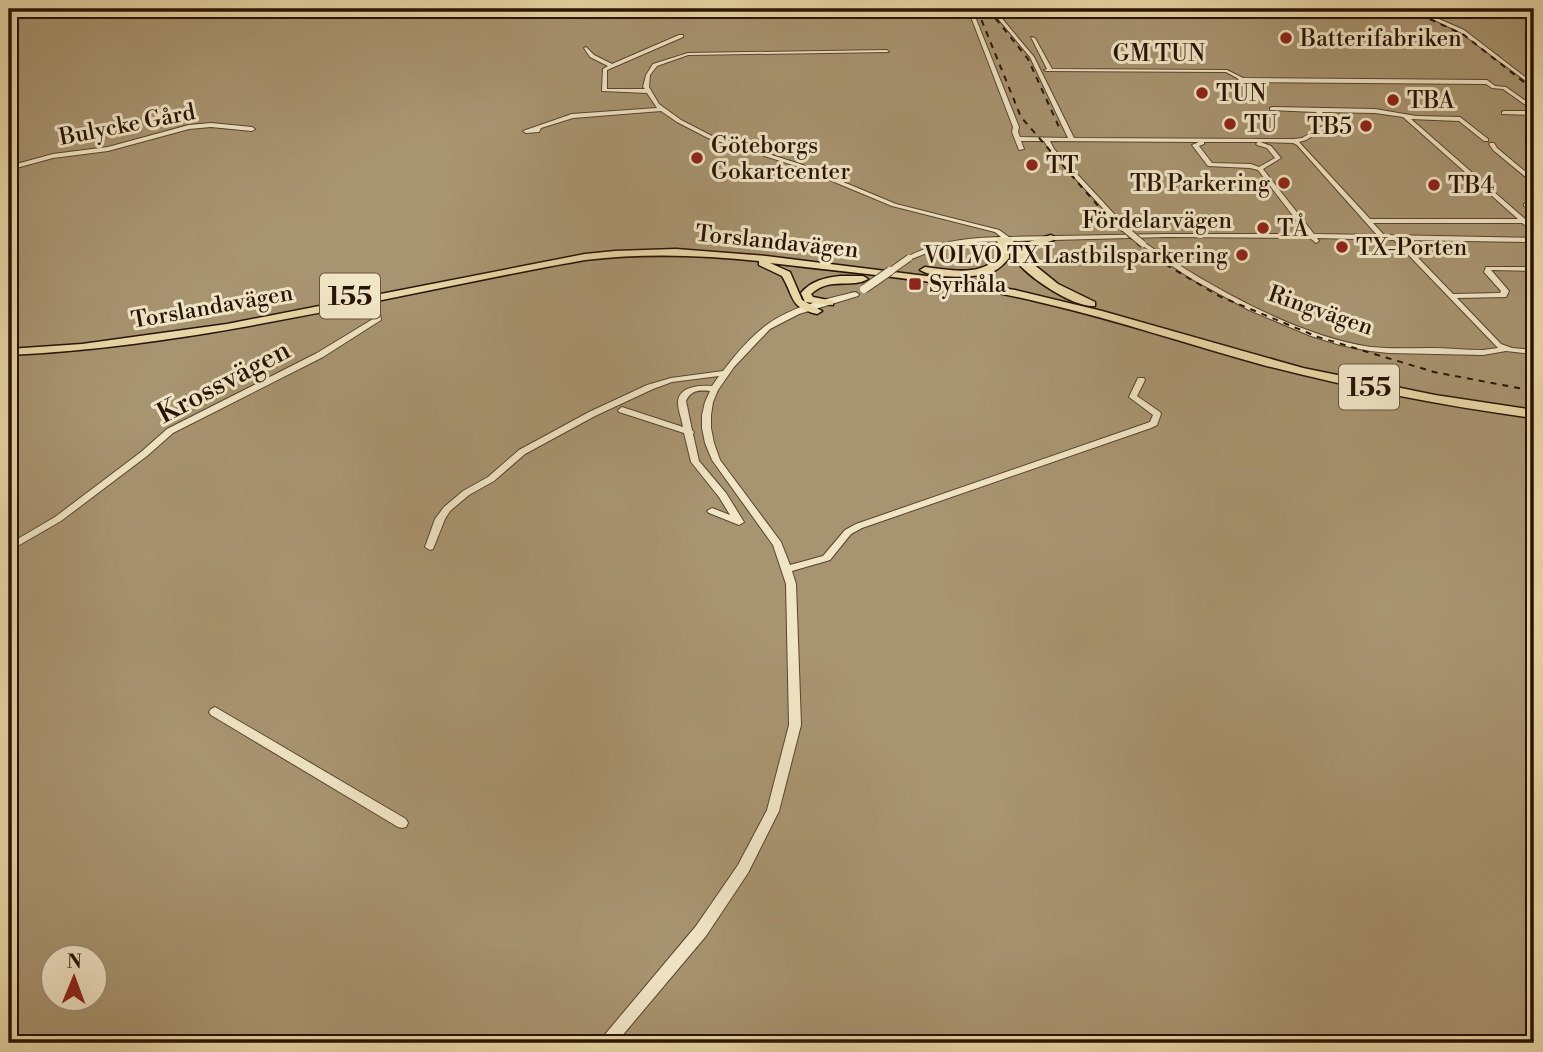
<svg xmlns="http://www.w3.org/2000/svg" width="1543" height="1052" font-family="'Libre Bodoni',serif">
<style>
.water{fill:#a79470;stroke:#756046;stroke-width:2;fill-rule:evenodd}
.lines{fill:none;stroke-linecap:round;stroke-linejoin:round}
.street-casing{stroke:#59442e;stroke-width:2}
.primary-casing{stroke:#291306;stroke-width:3}
.street{fill:#f0e5c5;fill-rule:evenodd}
.primary{fill:#e8d7a6;fill-rule:evenodd}
.rail{stroke:#291306;stroke-width:2;stroke-dasharray:6 6;stroke-linecap:butt}
.street-bridge-far1-casing{stroke:#59442e;stroke-width:8;stroke-linecap:butt}
.street-bridge-casing{stroke:#59442e;stroke-width:10;stroke-linecap:butt}
.street-bridge-far1{stroke:#f0e5c5;stroke-width:6}
.street-bridge{stroke:#f0e5c5;stroke-width:8}
.poi-dot{fill:#8f2418;stroke:#f0e5c5;stroke-width:2.5}
.labels{text-anchor:middle;stroke-width:6;stroke-linejoin:round;paint-order:stroke}
.far-poi-label{font-size:23px;fill:#291306;stroke:#f0e5c5;text-anchor:start}
.far-street-label{font-size:23px;fill:#291306;stroke:#f0e5c5}
.shield{fill:#f0e5c5;stroke:#65523f;stroke-width:2}
.shield-label{font-size:26px;font-weight:bold;fill:#291306}
.street-label{font-size:28px;fill:#291306;stroke:#f0e5c5}
</style>
<rect width="100%" height="100%" fill="#e8d7a6"/>
<filter id="stains"><feTurbulence type="fractalNoise" baseFrequency=".00286" numOctaves="4"/><feColorMatrix values="0 0 0 0 .2 0 0 0 0 .09 0 0 0 0 .02 0 0 0 .5 -.17"/></filter>
<radialGradient id="worn" r=".72"><stop offset=".6" stop-color="#630" stop-opacity="0"/><stop offset="1" stop-color="#630" stop-opacity=".3"/></radialGradient>
<!-- water -->
<path class="water" d="M9,9h1525v1034h-1525zM52,958h42v42h-42z"/>
<g class="lines">
<!-- street casing -->
<g class="street-casing">
<g id="street">
<path d="M968,9h4l47,118 -1,5 2,5 48,1 -38,-81 -40,-48h4l40,48 40,81 220,1 8,-1 24,-14 -10,-12 -46,-2v-2l2,-1 103,2 41,7 44,1 28,22v2h-4l-25,-20 -48,-2 114,100h9v4h-4l4,4v5l-12,-9h-149l11,12 150,3v4l-133,-2 52,54 47,-1 1,-2 -17,-19 2,-5h48v4l-43,-1 18,21 -3,6 -49,1 44,46 11,4 22,2v4l-28,-3 -23,4 -94,-2 -19,-2 -30,-6 -29,-9 -62,-26 -59,-32 -50,-34 5,-1c62,42 151,93 226,104 19,2 39,1 59,1 17,0 35,2 53,2l15,-2 -104,-108 -77,-2 2,3 -3,2 -6,-5 -144,-1 -191,5 -33,5 -33,13 -2,-1v-2c30,-16 60,-19 94,-20l-6,-5 -103,-26 -96,-40 -88,-28 -31,-16 -16,-11 -88,7 -32,10 -2,4 -13,1 -3,-2 49,-17 85,-6 -10,-15 -45,-2 1,-22 5,-3 -18,-9 -6,-9 2,-1 8,8 18,9 67,-29h4v2l-76,33v19h38l-2,-2 3,-12 7,-11 35,-11 199,-3 2,2 -201,3 -31,11 -7,9 -1,12 10,17 22,16 31,16 88,28 96,40 103,26 10,7 157,-3h141l-49,-64 -8,-2 -42,-2 -16,-21 7,-3 -149,-1 4,8 74,80 -5,1 -73,-79 -6,-10h-23l3,8 -5,1 -7,-18 1,-5zM1322,112l53,1 28,4 115,102h-148l-71,-77 7,-2 25,-15 1,-1zM1204,142h54l-2,2 1,1 10,3 8,10 -16,9 -8,-3 -39,-1 -13,-17 5,-2zM1260,142l33,1 4,2 80,90 -63,-1 -51,-65 18,-11 -10,-12z"/>
<polygon points="1411,9 1416,9 1464,30 1534,84 1534,87 1460,32"/>
<polygon points="1518,9 1523,9 1534,15 1534,18"/>
<polygon points="1031,37 1035,38 1052,69 1227,70 1243,78 1487,80 1495,86 1506,87 1534,107 1534,111 1503,89 1492,88 1486,84 1246,82 1260,97 1257,99 1237,78 1226,72 1046,71 1044,70 1047,69"/>
<polygon points="1504,111 1534,111 1534,115 1502,114 1502,112"/>
<polygon points="211,123 252,127 255,129 252,131 211,127 189,129 108,151 53,158 9,170 9,166 53,154 108,147 189,125"/>
<polygon points="1490,143 1494,143 1497,148 1534,179 1534,184 1493,150 1489,144"/>
<polygon points="1526,203 1534,203 1534,207 1524,206 1524,204"/>
<path d="M855,292l4,2 -1,2 -59,18 -29,15 -36,38 -16,23 -5,12 -2,13v13l3,15 6,17 61,82 9,23 33,-9 22,-26 11,-6 294,-102 3,-7 -24,-18 9,-19h6l1,2 -8,16 23,16 1,2 -4,11 -6,3 -289,100 -11,6 -21,26 -38,11 4,13 5,141 -22,86 -31,62 -42,63 -90,107h-16l2,-5 94,-112 42,-61 29,-55 22,-85 -3,-141 -13,-39 -61,-85 -7,-17 -3,-15v-13l3,-13 5,-11c-11,-1 -19,-1 -24,10l6,29 2,2 -1,2 6,27 27,32 18,29 -5,3 -30,-12 -2,-2 5,-3 18,7 -11,-18 -28,-35 -7,-29 -65,-21 -1,-2 4,-3 3,1 58,19c-1,-7 -5,-17 -5,-24 0,-17 22,-18 34,-17l7,-10 -47,6 -19,7 -58,27 -70,38 -31,27 -25,14 -19,16 -5,8 -12,30 -3,1 -5,-3 10,-28 9,-12 19,-16 25,-14 31,-27 70,-38 58,-27 24,-7 52,-7c13,-17 28,-35 45,-47 25,-18 58,-25 87,-32z"/>
<polygon points="343,302 366,306 380,314 381,320 323,357 173,433 147,456 61,521 9,551 9,544 55,517 141,452 167,429 317,353 373,319 373,317 360,310 343,306"/>
<polygon points="215,707 406,819 408,823 406,827 402,828 398,827 211,715 209,712 211,709"/>
</g>
</g>
<!-- primary casing -->
<g class="primary-casing">
<g id="primary">
<path d="M1051,235l5,3 -2,2 -26,8 -2,3 1,8 31,25 37,18v4c-21,2 -65,-28 -77,-43 -4,-4 -7,-10 -9,-14v9c-5,6 -10,11 -17,14 -16,6 -58,7 -72,-2l5,-3c25,3 54,10 74,-10l-2,-19h14l7,10 4,-4z"/>
<path d="M676,249l90,7 168,21 81,13 87,21 201,57 132,27 99,15v8c-91,-12 -182,-30 -271,-53 -73,-20 -146,-45 -220,-62 -89,-22 -182,-29 -273,-40l20,9 12,28 20,11 -5,3c-28,-7 -22,-16 -35,-38l-23,-11v-4c-58,-6 -115,-8 -174,-1 -192,34 -381,86 -576,95v-6l73,-5 145,-20 358,-70 30,-3z"/>
<path d="M840,276h23l5,3c-16,10 -37,-3 -57,15l2,3 20,4v4l-28,-3 -4,-9c10,-12 23,-15 39,-17z"/>
</g>
</g>
<!-- street -->
<use href="#street" class="street"/>
<!-- primary -->
<use href="#primary" class="primary"/>
<!-- rail -->
<g class="rail">
<polyline points="977,9 1021,117 1112,222 1153,257 1219,296 1318,337 1434,372 1534,391"/>
<polyline points="988,9 1028,59 1059,127"/>
<polyline points="1408,9 1464,35 1534,90"/>
</g>
<!-- street-bridge-far1 casing -->
<g class="street-bridge-far1-casing">
<g id="street-bridge-far1">
<polyline points="1125,229 1143,244"/>
<polyline points="888,273 909,258"/>
</g>
</g>
<!-- street-bridge casing -->
<g class="street-bridge-casing">
<polyline id="street-bridge" points="864,289 890,271"/>
</g>
<!-- street-bridge-far1 -->
<use href="#street-bridge-far1" class="street-bridge-far1"/>
<!-- street-bridge -->
<use href="#street-bridge" class="street-bridge"/>
</g>
<!-- markers -->
<g class="poi-dot">
<circle cx="1286" cy="38" r="7"/>
<circle cx="1202" cy="93" r="7"/>
<circle cx="1393" cy="100" r="7"/>
<circle cx="1230" cy="124" r="7"/>
<circle cx="1366" cy="126" r="7"/>
<circle cx="697" cy="158" r="7"/>
<circle cx="1032" cy="165" r="7"/>
<circle cx="1284" cy="183" r="7"/>
<circle cx="1434" cy="185" r="7"/>
<circle cx="1263" cy="228" r="7"/>
<circle cx="1342" cy="247" r="7"/>
<circle cx="1242" cy="255" r="7"/>
<rect x="908" y="277" width="14" height="14" rx="3.5"/>
</g>
<g class="labels">
<!-- far-poi labels -->
<g class="far-poi-label">
<text x="1300" y="46">Batterifabriken</text>
<text x="1216" y="101">TUN</text>
<text x="1407" y="108">TBA</text>
<text x="1244" y="132">TU</text>
<text x="1352" y="134" text-anchor="end">TB5</text>
<text x="711" y="153">Göteborgs<tspan x="711" dy="26">Gokartcenter</tspan></text>
<text x="1046" y="173">TT</text>
<text x="1270" y="191" text-anchor="end">TB Parkering</text>
<text x="1448" y="193">TB4</text>
<text x="1277" y="236">TÅ</text>
<text x="1356" y="255">TX-Porten</text>
<text x="1228" y="263" text-anchor="end">VOLVO TX Lastbilsparkering</text>
<text x="929" y="292">Syrhåla</text>
</g>
<!-- far-street labels -->
<g class="far-street-label">
<text x="1159" y="61">GM TUN</text>
<text transform="translate(127 124) rotate(-11)" y="8">Bulycke Gård</text>
<text x="1157" y="228">Fördelarvägen</text>
<text transform="translate(777 241) rotate(6)" y="8">Torslandavägen</text>
<text transform="translate(212 306) rotate(-10)" y="8">Torslandavägen</text>
<text transform="translate(1321 310) rotate(19)" y="8">Ringvägen</text>
</g>
<!-- shield labels -->
<g class="shield">
<rect x="320" y="273.5" width="60" height="45" rx="5"/>
<rect x="1339" y="364.5" width="60" height="45" rx="5"/>
</g>
<g class="shield-label">
<text x="350" y="305">155</text>
<text x="1369" y="396">155</text>
</g>
<!-- street labels -->
<g class="street-label">
<text transform="translate(223 381) rotate(-28)" y="10">Krossvägen</text>
</g>
</g>
<!-- margin -->
<rect width="1543" height="1052" fill="none" stroke="#e8d7a6" stroke-width="35"/>
<rect x="10" y="10" width="1522" height="1031" fill="none" stroke="#291306" stroke-width="3.5"/>
<rect x="18" y="18" width="1508" height="1017" fill="none" stroke="#291306" stroke-width="2"/>
<!-- north arrow -->
<g transform="translate(74 978) rotate(1)"><circle r="33" fill="#f0e5c5" stroke="#a09179" stroke-width="2"/>
<path d="M0-5L12 26L0 18L-12 26Z" fill="#8f2418"/>
<text y="-10" font-size="19" font-weight="bold" text-anchor="middle" fill="#291306">N</text>
</g>
<rect width="100%" height="100%" filter="url(#stains)"/>
<rect width="100%" height="100%" fill="url(#worn)"/>
</svg>
